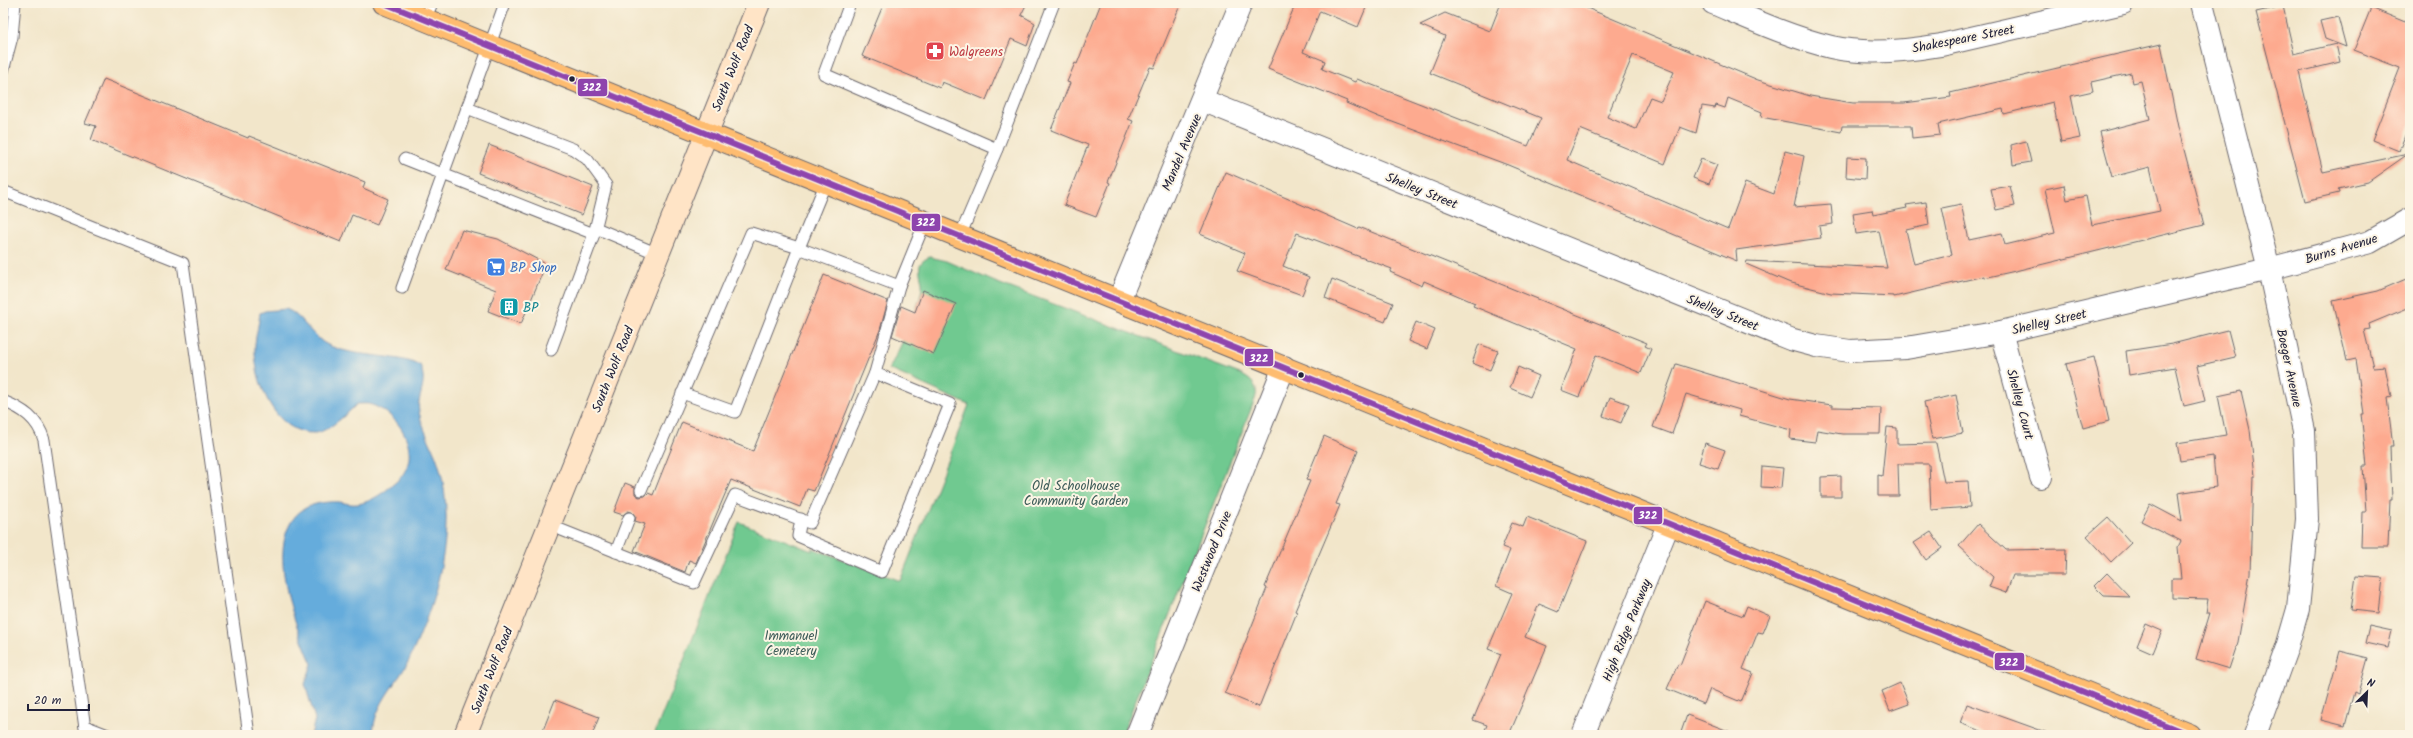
<svg xmlns="http://www.w3.org/2000/svg" width="2413" height="738" font-family="Kalam,sans-serif">
<style>
.green{fill:#70c990;stroke:#497666}
.water{fill:#65acdc;stroke:#44678c}
.building{fill:#fdaa8f;fill-rule:evenodd}
.lines{fill:none;stroke-linecap:round;stroke-linejoin:round}
.service-casing{stroke:#6b676d;stroke-width:13}
.minor-casing{stroke:#6b676d;stroke-width:24}
.secondary-casing{stroke:#6b676d;stroke-width:24}
.primary-casing{stroke:#6b676d;stroke-width:24}
.service{stroke:#fff;stroke-width:11}
.minor{stroke:#fff;stroke-width:22}
.secondary{stroke:#ffe4c6;stroke-width:22}
.primary{stroke:#febc70;stroke-width:22}
.bus-1-casing{stroke:#fcf5e5;stroke-width:9}
.bus-1{stroke:#8e44ad;stroke-width:6}
.bus-dot{fill:#22223b;stroke:#fcf5e5;stroke-width:1.5}
.labels{text-anchor:middle;stroke-width:4;stroke-linejoin:round;paint-order:stroke}
.street-label{font-size:13px;fill:#22223b;stroke:#fcf5e5}
.health-label{font-size:13px;fill:#be3a42;stroke:#fcf5e5;text-anchor:start}
.shop-label{font-size:13px;fill:#366cbe;stroke:#fcf5e5;text-anchor:start}
.culture-label{font-size:13px;fill:#0d838f;stroke:#fcf5e5;text-anchor:start}
.park-label{font-size:13px;fill:#3d5c59;stroke:#fcf5e5}
.line-badge{stroke:#fcf5e5;stroke-width:1.5}
.badge-label{font-size:11px;text-anchor:middle;font-weight:bold;fill:#fff}
</style>
<rect width="100%" height="100%" fill="#fcf5e5"/>
<filter id="ink" filterUnits="userSpaceOnUse"><feTurbulence type="fractalNoise" baseFrequency=".025" numOctaves="2"/><feDisplacementMap in="SourceGraphic" scale="8" xChannelSelector="R" yChannelSelector="G"/><feConvolveMatrix kernelMatrix="1 2 1 2 8 2 1 2 1" color-interpolation-filters="sRGB"/></filter>
<filter id="wash" filterUnits="userSpaceOnUse"><feTurbulence type="fractalNoise" baseFrequency=".012" numOctaves="4" result="noise"/><feDisplacementMap in="SourceGraphic" scale="16" xChannelSelector="R" yChannelSelector="G"/><feGaussianBlur stdDeviation="0.9" result="paint"/><feColorMatrix in="noise" values="0 0 0 0 0 0 0 0 0 0 0 0 0 0 0 0 0 1.4 0 .05"/><feComposite in="paint" operator="in"/></filter>
<g filter="url(#wash)">
<rect width="100%" height="100%" fill="#f2e6ca"/>
<!-- green -->
<path class="green" d="M930,257l17,4 48,21 245,92c10,5 20,12 15,25l-133,336h-468l85,-213 73,29v-3l88,33 69,-176 -80,-36c11,-21 29,-58 33,-80 2,-13 -11,-25 8,-32z"/>
<!-- water -->
<path class="water" d="M286,309c16,5 25,29 44,37 29,12 61,7 90,19 9,21 -4,31 -1,47 4,20 16,37 21,57 17,63 -4,134 -31,191 -8,17 -22,31 -30,49 -4,7 -5,18 -7,26h-61l4,-16 -10,-35 7,-20c-16,-36 -42,-104 -22,-140 10,-19 30,-23 50,-22 5,1 12,3 18,2 14,-2 31,-15 41,-25 24,-25 2,-64 -27,-74 -4,-2 -10,-1 -15,-1 -9,9 -29,28 -42,29 -42,2 -62,-56 -60,-89 1,-10 4,-21 5,-31l5,-2z"/>
<g id="blocks">
<!-- building -->
<g class="building">
<polygon points="884,3 1027,3 1021,15 1035,23 1027,46 1011,39 986,100 942,82 940,88 862,56"/>
<polygon points="1101,3 1181,3 1154,68 1150,67 1128,119 1133,121 1108,182 1110,183 1096,217 1064,205 1088,145 1051,130 1070,83 1067,82 1075,63 1077,64"/>
<path d="M1296,3h72l-10,24 -38,-16 -17,41 22,9 -3,8 33,13 2,-3 171,67 13,-28 -111,-45 15,-37 -25,-11 25,-12 45,18 11,-28h74l183,77 52,16 43,7h51l47,-6 -1,-4 211,-49 17,83 26,98 -193,47 -27,6v-2l-90,21v-1l-63,-3 -43,-11 -42,-18 1,-3 140,7 -8,-37 -23,3 -3,-21 19,-3 1,5 34,-7 -1,-3 20,-3 3,23 -23,5 8,34 38,-9 -10,-47 19,-4 8,36 33,-7 3,12 50,-12 -10,-44 19,-4 3,15 19,-4 6,29 68,-14 -10,-44 -38,10 -12,-45 50,-13 -9,-38 -8,2 -2,-10 -40,9 2,9 -22,5 9,42 -19,4 -8,-40 -49,12 -1,-5 -65,15 2,11 -28,3 -1,-12h-69l-1,6 -80,-15 1,-5 -34,-14 -3,10 -9,-3 -1,3 -13,-2 -6,27 -16,-6 -15,37 -85,-35 -13,31 161,69 17,-46 29,11 11,-43 19,5 -10,51 37,-3 2,20 -14,2 2,12 -85,12 1,11 -229,-96 -129,-48 -33,-14 1,-2 -79,-32zM1633,55l41,17 -13,29 -11,-4 -14,32 -29,-12z"/>
<polygon points="2283,6 2294,54 2336,44 2340,62 2299,72 2323,172 2408,154 2368,182 2338,189 2339,193 2305,201 2256,12"/>
<polygon points="2371,8 2410,24 2410,123 2399,151 2372,140 2400,68 2354,50"/>
<polygon points="2338,17 2346,47 2325,39 2320,21"/>
<polygon points="104,79 248,138 249,136 365,182 363,188 388,199 377,225 352,215 341,242 91,140 96,126 85,123"/>
<polygon points="2026,141 2031,162 2013,165 2011,145"/>
<polygon points="489,145 593,187 582,215 478,173"/>
<polygon points="1847,157 1866,158 1865,179 1846,177"/>
<polygon points="1701,159 1717,165 1709,184 1693,178"/>
<polygon points="1226,172 1358,229 1359,227 1647,343 1645,346 1651,349 1641,373 1596,355 1579,397 1561,390 1577,349 1473,306 1475,303 1424,281 1422,286 1390,272 1392,269 1297,233 1283,266 1309,277 1302,295 1237,271 1245,253 1200,234"/>
<polygon points="2010,186 2015,206 1996,210 1991,189"/>
<polygon points="462,230 498,239 546,264 521,324 488,311 496,290 446,270"/>
<polygon points="824,275 888,301 880,330 814,491 807,489 800,507 731,480 696,563 689,560 685,572 634,551 645,524 635,521 636,517 632,512 628,511 623,515 614,512 625,483 635,487 635,494 639,497 645,496 648,493 653,495 682,422 753,451"/>
<polygon points="1332,279 1393,303 1385,322 1325,298"/>
<polygon points="2406,279 2410,288 2410,307 2369,324 2370,329 2364,330 2373,367 2385,366 2391,397 2387,398 2393,446 2390,446 2392,500 2390,500 2388,547 2361,547 2362,512 2366,512 2363,466 2367,466 2361,414 2364,414 2356,359 2347,361 2333,301 2378,291"/>
<polygon points="923,290 956,304 934,354 892,336 901,306 915,312"/>
<polygon points="1416,322 1435,330 1427,349 1408,341"/>
<polygon points="2228,330 2235,357 2197,366 2205,401 2184,406 2175,367 2129,375 2126,351 2172,344"/>
<polygon points="1479,344 1498,351 1490,370 1472,363"/>
<polygon points="2094,357 2109,421 2083,428 2066,364"/>
<polygon points="1676,364 1790,399 1832,405 1832,407 1881,408 1880,434 1842,434 1817,430 1815,442 1790,439 1791,430 1739,416 1740,410 1686,394 1672,434 1653,427"/>
<polygon points="1518,367 1539,376 1530,397 1510,388"/>
<polygon points="2241,391 2250,430 2255,476 2253,476 2250,573 2238,642 2229,669 2196,659 2210,613 2206,613 2208,599 2172,598 2172,579 2181,579 2178,547 2181,541 2141,521 2150,504 2182,521 2178,493 2216,487 2213,456 2180,461 2177,443 2226,435 2218,396"/>
<polygon points="1956,395 1963,433 1932,439 1924,402"/>
<polygon points="1610,397 1629,404 1621,423 1603,416"/>
<polygon points="1887,427 1897,428 1897,444 1936,443 1944,482 1968,481 1970,507 1931,510 1929,464 1898,464 1899,496 1878,496 1878,475 1882,476"/>
<polygon points="1324,436 1358,451 1336,504 1340,505 1295,611 1297,612 1259,707 1225,693 1267,588 1265,587 1310,481 1306,480"/>
<polygon points="1705,443 1725,450 1718,469 1699,463"/>
<polygon points="1762,466 1783,468 1781,488 1761,487"/>
<polygon points="1841,476 1841,497 1821,497 1821,477"/>
<polygon points="1527,517 1587,541 1558,612 1539,604 1525,637 1547,646 1509,735 1483,735 1487,725 1473,720 1501,654 1488,649 1512,593 1496,586 1510,550 1502,547 1512,523 1523,527"/>
<polygon points="2108,517 2131,543 2111,562 2087,536"/>
<polygon points="1978,524 2006,550 2066,549 2065,575 2013,575 2006,593 1989,587 1993,577 1959,546"/>
<polygon points="1931,532 1942,548 1926,560 1914,543"/>
<polygon points="2107,573 2130,597 2104,596 2094,586"/>
<polygon points="2356,576 2383,578 2379,613 2351,610"/>
<polygon points="1705,601 1743,616 1747,606 1770,616 1763,633 1758,632 1743,669 1753,673 1741,702 1710,689 1704,704 1667,689 1678,664 1680,665"/>
<polygon points="2146,624 2162,631 2153,653 2137,646"/>
<polygon points="2369,626 2392,631 2388,648 2365,643"/>
<polygon points="2340,651 2368,658 2358,694 2354,692 2345,726 2321,720"/>
<polygon points="1900,683 1909,704 1890,711 1882,691"/>
<polygon points="555,700 599,717 592,735 541,735"/>
<polygon points="1967,704 2048,733 2047,735 1991,735 1960,723"/>
<polygon points="1687,715 1736,734 1736,735 1680,735"/>
</g>
</g>
</g>
<g filter="url(#ink)">
<use href="#blocks" fill-opacity="0" stroke="#6b676d" stroke-width="1"/>
<g class="lines">
<!-- service casing -->
<g class="service-casing">
<g id="service">
<polyline points="850,3 824,74 997,149 1054,3"/>
<polyline points="425,20 432,3"/>
<polyline points="3,71 12,37 15,3"/>
<polyline points="467,108 573,149 587,159 606,185 594,234"/>
<polyline points="405,159 594,234 551,350"/>
<polyline points="826,182 799,248 899,286 925,222"/>
<polyline points="3,191 183,263 249,735"/>
<polyline points="596,228 658,254"/>
<polyline points="960,236 997,149"/>
<polyline points="402,288 505,3"/>
<path d="M3,401c20,8 35,18 41,39l42,295"/>
<polyline points="641,490 751,233 799,248 735,412 682,393"/>
<polyline points="801,519 798,536 882,572 950,404 875,373"/>
<polyline points="549,525 694,583 735,495 810,523 875,373 899,286"/>
<polyline points="616,552 629,518"/>
<polyline points="85,726 108,735"/>
</g>
</g>
<!-- minor casing -->
<g class="minor-casing">
<g id="minor">
<path d="M1713,3c38,16 77,34 118,44 34,8 75,4 110,-2l182,-42"/>
<polyline points="2202,3 2269,269 2304,431 2307,519 2298,609 2287,647 2255,735"/>
<polyline points="1202,100 1790,339 1816,346 1850,351 1906,348 2001,332 2269,269 2370,242 2410,219"/>
<polyline points="1119,300 1241,3"/>
<polyline points="2001,332 2041,477"/>
<polyline points="1137,735 1284,367"/>
<polyline points="1583,735 1668,525"/>
</g>
</g>
<!-- secondary casing -->
<g class="secondary-casing">
<polyline id="secondary" points="465,735 759,3"/>
</g>
<!-- primary casing -->
<g class="primary-casing">
<polyline id="primary" points="384,3 2190,735"/>
</g>
<!-- service -->
<use href="#service" class="service"/>
<!-- minor -->
<use href="#minor" class="minor"/>
<!-- secondary -->
<use href="#secondary" class="secondary"/>
<!-- primary -->
<use href="#primary" class="primary"/>
<!-- bus-1 casing -->
<g class="bus-1-casing">
<polyline id="bus-1" points="384,3 2190,735"/>
</g>
<!-- bus-1 -->
<use href="#bus-1" class="bus-1"/>
</g>
</g>
<!-- icons -->
<defs>
<g id="pharmacy-square" transform="scale(1)"><rect x="-9" y="-9" width="18" height="18" rx="4" fill="#e0444e" stroke="#fcf5e5"/><path d="M-2-6h4v4h4v4h-4v4h-4v-4h-4v-4h4Z" fill="#fff"/></g>
<g id="supermarket-square" transform="scale(1)"><rect x="-9" y="-9" width="18" height="18" rx="4" fill="#3f7fe0" stroke="#fcf5e5"/><path d="M-6-5.5h2.5l.6 2H6L4.5 2H-2.5L-4.4-4H-6ZM-1.5 3.2a1.3 1.3 0 1 0 .1 0ZM3 3.2a1.3 1.3 0 1 0 .1 0Z" fill="#fff"/></g>
<g id="building-square" transform="scale(1)"><rect x="-9" y="-9" width="18" height="18" rx="4" fill="#0f9aa8" stroke="#fcf5e5"/><path d="M-4-6H4V6H1V3H-1V6H-4ZM-2.5-4.3h1.7v1.8h-1.7ZM.8-4.3h1.7v1.8H.8ZM-2.5-1h1.7V.8h-1.7ZM.8-1h1.7V.8H.8Z" fill="#fff"/></g>
</defs>
<g fill-rule="evenodd">
<use href="#pharmacy-square" x="935" y="51"/>
<use href="#supermarket-square" x="496" y="267"/>
<use href="#building-square" x="509" y="307"/>
</g>
<!-- markers -->
<g class="bus-dot">
<circle cx="572" cy="79" r="3.5"/>
<circle cx="1301" cy="375" r="3.5"/>
</g>
<g class="labels">
<!-- street labels -->
<g class="street-label">
<text transform="translate(1963 38) rotate(-11)" y="5">Shakespeare Street</text>
<text transform="translate(732 68) rotate(-68)" y="5">South Wolf Road</text>
<text transform="translate(1181 152) rotate(-67)" y="5">Mandel Avenue</text>
<text transform="translate(1422 190) rotate(22)" y="5">Shelley Street</text>
<text transform="translate(2341 248) rotate(-17)" y="5">Burns Avenue</text>
<text transform="translate(1723 312) rotate(22)" y="5">Shelley Street</text>
<text transform="translate(2049 321) rotate(-13)" y="5">Shelley Street</text>
<text transform="translate(2290 368) rotate(78)" y="5">Boeger Avenue</text>
<text transform="translate(612 369) rotate(-68)" y="5">South Wolf Road</text>
<text transform="translate(2021 404) rotate(75)" y="5">Shelley Court</text>
<text transform="translate(1211 551) rotate(-68)" y="5">Westwood Drive</text>
<text transform="translate(1626 630) rotate(-68)" y="5">High Ridge Parkway</text>
<text transform="translate(491 670) rotate(-68)" y="5">South Wolf Road</text>
</g>
<!-- health labels -->
<g class="health-label">
<text x="949" y="56">Walgreens</text>
</g>
<!-- shop labels -->
<g class="shop-label">
<text x="510" y="272">BP Shop</text>
</g>
<!-- culture labels -->
<g class="culture-label">
<text x="523" y="312">BP</text>
</g>
<!-- park labels -->
<g class="park-label">
<text x="1076" y="490">Old Schoolhouse<tspan x="1076" dy="15">Community Garden</tspan></text>
<text x="791" y="640">Immanuel<tspan x="791" dy="15">Cemetery</tspan></text>
</g>
</g>
<g class="line-badge">
<rect x="577" y="78" width="31" height="19" rx="4" fill="#8e44ad"/>
<rect x="911" y="213" width="30" height="19" rx="4" fill="#8e44ad"/>
<rect x="1244" y="348" width="30" height="19" rx="4" fill="#8e44ad"/>
<rect x="1633" y="506" width="30" height="19" rx="4" fill="#8e44ad"/>
<rect x="1994" y="652" width="31" height="19" rx="4" fill="#8e44ad"/>
</g>
<g class="badge-label">
<text x="592" y="91">322</text>
<text x="926" y="226">322</text>
<text x="1259" y="362">322</text>
<text x="1648" y="519">322</text>
<text x="2009" y="666">322</text>
</g>
<!-- margin -->
<rect width="2413" height="738" fill="none" stroke="#fcf5e5" stroke-width="16"/>
<!-- north arrow -->
<g transform="translate(2367 692) rotate(24)" stroke="#fcf5e5" stroke-width="3" paint-order="stroke">
<path d="M0-3L7 15L0 10L-7 15Z" fill="#22223b"/>
<text y="-6" font-size="11" font-weight="bold" text-anchor="middle" fill="#22223b">N</text>
</g>
<!-- scale -->
<path d="M28 704v6h61v-6" fill="none" stroke="#22223b" stroke-width="2"/>
<text x="34" y="704" font-size="12" fill="#22223b" stroke="#fcf5e5" stroke-width="3" paint-order="stroke">20 m</text>
</svg>
